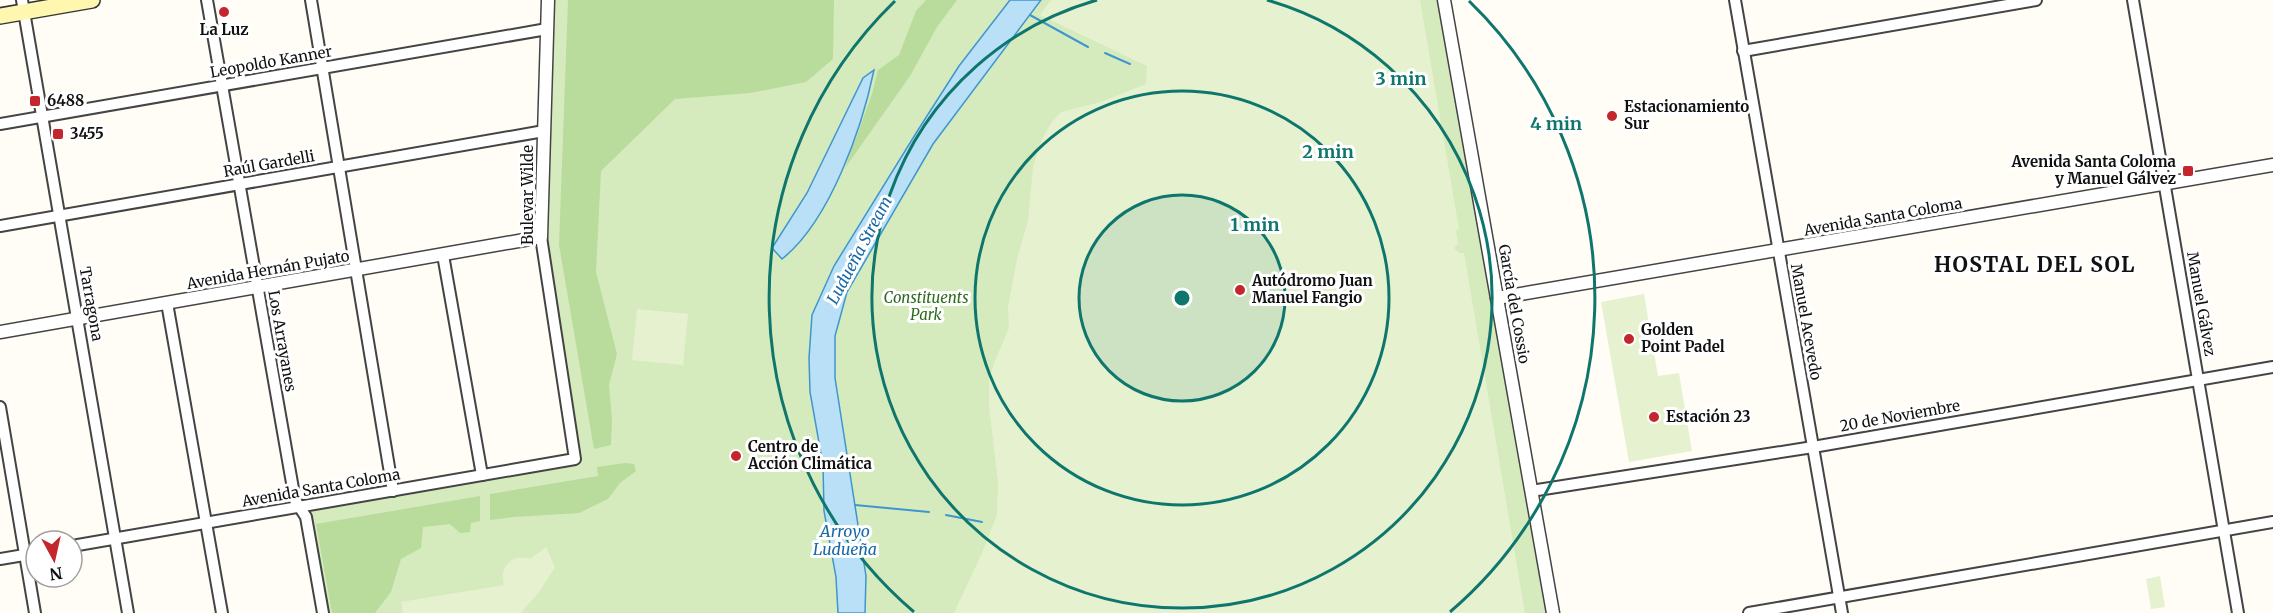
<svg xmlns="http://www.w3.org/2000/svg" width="2273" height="613" font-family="Merriweather,serif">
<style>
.green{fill:#d5ebbd}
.forest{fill:#b9dc9c}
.pitch{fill:#e6f2cf}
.water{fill:#b9e0f7;stroke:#3f96cf;stroke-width:1.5}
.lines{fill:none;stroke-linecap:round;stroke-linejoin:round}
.stream{stroke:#3f96cf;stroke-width:2}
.minor-casing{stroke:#444;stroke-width:14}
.tertiary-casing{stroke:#444;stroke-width:15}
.secondary-casing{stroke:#333;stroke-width:18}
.minor{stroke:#fff;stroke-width:10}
.tertiary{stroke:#fff;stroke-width:12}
.secondary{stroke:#fff6b0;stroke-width:15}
.ring{fill:none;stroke:#0f766e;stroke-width:3}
.poi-dot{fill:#c4262e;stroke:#fff;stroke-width:2}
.labels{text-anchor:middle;stroke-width:6;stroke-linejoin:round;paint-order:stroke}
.poi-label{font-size:15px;font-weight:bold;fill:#111;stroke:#fff;text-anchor:start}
.street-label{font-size:15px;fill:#111;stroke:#fff}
.park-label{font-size:15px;font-style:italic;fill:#2f6b1f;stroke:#fff}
.water-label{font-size:16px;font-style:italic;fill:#1768a6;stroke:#fff}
.district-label{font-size:21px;font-weight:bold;letter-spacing:1.5px;fill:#111;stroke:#fff}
.centre{fill:#0f766e;stroke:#fff;stroke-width:3}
.ring-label{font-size:18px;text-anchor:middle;font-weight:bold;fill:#0f766e;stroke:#fff;stroke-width:6;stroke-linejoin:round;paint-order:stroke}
</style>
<rect width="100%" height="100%" fill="#fffdf5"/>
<!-- green -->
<polygon class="green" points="548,0 1444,0 1553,613 323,613 300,507 574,459 541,237"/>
<!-- forest -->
<g class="forest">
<polygon points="568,0 834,0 833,59 806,82 750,93 675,99 601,171 596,272 617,354 609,385 612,420 611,445 594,449 559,245"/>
<polygon points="926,0 957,0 937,27 910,76 845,168 872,94 878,70 899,55 916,11"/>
<polygon points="625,463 634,464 636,471 620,483 608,499 579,513 514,517 490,520 490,494 598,476 597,467"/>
<polygon points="480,496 480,521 471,523 470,532 460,533 450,524 423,527 421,548 401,559 391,592 375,613 332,613 316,524"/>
</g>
<!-- pitch -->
<g class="pitch">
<polygon points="1051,0 1420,0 1459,229 1456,230 1458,244 1454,248 1459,253 1464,253 1525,613 954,613 982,553 997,515 998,481 989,407 989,382 994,363 1009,328 1008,307 1017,259 1028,221 1033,167 1042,140 1051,123 1061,112 1101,102 1146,84 1147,66 1040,15"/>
<polygon points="1644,294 1658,376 1679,373 1692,451 1629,462 1601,302"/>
<polygon points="637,309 688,314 683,365 632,360"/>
<path d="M546,547l9,20 -16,25 -18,21h-118l-2,-11 103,-17c-5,-18 7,-32 26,-26z"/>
<polygon points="2160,576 2165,607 2151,609 2146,579"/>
</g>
<!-- water -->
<g class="water">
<polygon points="1010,0 1041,0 933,144 847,292 835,336 835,378 866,576 865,613 838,613 836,577 824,511 823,465 810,392 809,358 812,315 834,266 918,130 959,66"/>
<path d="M874,70c-12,58 -44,151 -92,189l-10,-11 35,-55 56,-115z"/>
</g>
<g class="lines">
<!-- stream -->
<g class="stream">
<polyline points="1030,15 1088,47"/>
<polyline points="1105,53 1130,64"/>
<polyline points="855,505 929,512"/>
<polyline points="946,515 982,522"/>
</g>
<!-- minor casing -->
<g class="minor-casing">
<g id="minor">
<polyline points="22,0 128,613"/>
<polyline points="207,0 295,500 306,517 323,613"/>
<polyline points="311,0 393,491"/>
<polyline points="1735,0 1842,613"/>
<polyline points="2133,0 2238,613"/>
<polyline points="1743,51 2036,0"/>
<polyline points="0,124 547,29"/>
<polyline points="0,226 544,131"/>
<polyline points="443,255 482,475"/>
<polyline points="167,303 222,613"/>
<polyline points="0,407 35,613"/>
<polyline points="1531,491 1813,447 2273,367"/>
<polyline points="72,546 575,459 541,237"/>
<polyline points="0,559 36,553"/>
<polyline points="1749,613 2273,522"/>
</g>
</g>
<!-- tertiary casing -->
<g class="tertiary-casing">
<g id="tertiary">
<polyline points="1444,0 1553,613"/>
<polyline points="1497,298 2273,165"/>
<polyline points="0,332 541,237 548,0"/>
</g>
</g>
<!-- secondary casing -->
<g class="secondary-casing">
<polyline id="secondary" points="0,16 92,0"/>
</g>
<!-- minor -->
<use href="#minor" class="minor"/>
<!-- tertiary -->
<use href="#tertiary" class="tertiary"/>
<!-- secondary -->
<use href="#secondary" class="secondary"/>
</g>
<!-- distance rings -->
<circle cx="1182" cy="298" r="103" fill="#0f766e" fill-opacity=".12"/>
<g class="ring">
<circle cx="1182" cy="298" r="103"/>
<circle cx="1182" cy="298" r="207"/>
<path d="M1267 0A310 310 0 1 1 1097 0"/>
<path d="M914 612A413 413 0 0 1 895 1M1469 1A413 413 0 0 1 1450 612"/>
</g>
<!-- markers -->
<g class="poi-dot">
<circle cx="224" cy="12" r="6"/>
<rect x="29" y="95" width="12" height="12" rx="3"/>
<circle cx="1612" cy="116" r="6"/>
<rect x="52" y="128" width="12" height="12" rx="3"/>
<rect x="2182" y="165" width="12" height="12" rx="3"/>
<circle cx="1240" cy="290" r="6"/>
<circle cx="1629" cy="339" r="6"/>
<circle cx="1654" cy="417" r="6"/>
<circle cx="736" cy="456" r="6"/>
</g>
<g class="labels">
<!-- poi labels -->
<g class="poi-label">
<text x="224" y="35" text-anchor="middle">La Luz</text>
<text x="47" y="106">6488</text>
<text x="1624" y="112">Estacionamiento<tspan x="1624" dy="17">Sur</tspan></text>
<text x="70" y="139">3455</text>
<text x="2176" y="167" text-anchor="end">Avenida Santa Coloma<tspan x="2176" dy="17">y Manuel Gálvez</tspan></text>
<text x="1252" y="286">Autódromo Juan<tspan x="1252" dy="17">Manuel Fangio</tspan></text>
<text x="1641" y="335">Golden<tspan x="1641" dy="17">Point Padel</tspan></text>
<text x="1666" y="422">Estación 23</text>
<text x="748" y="452">Centro de<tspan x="748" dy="17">Acción Climática</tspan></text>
</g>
<!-- street labels -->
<g class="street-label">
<text transform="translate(271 62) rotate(-10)" y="5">Leopoldo Kanner</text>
<text transform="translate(269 164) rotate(-10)" y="5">Raúl Gardelli</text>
<text transform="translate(528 195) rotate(-90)" y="5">Bulevar Wilde</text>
<text transform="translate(1883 217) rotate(-10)" y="5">Avenida Santa Coloma</text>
<text transform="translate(268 270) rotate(-10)" y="5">Avenida Hernán Pujato</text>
<text transform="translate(91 304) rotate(80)" y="5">Tarragona</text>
<text transform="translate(1514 304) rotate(80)" y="5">García del Cossio</text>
<text transform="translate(2201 304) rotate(80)" y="5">Manuel Gálvez</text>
<text transform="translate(1806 322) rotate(80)" y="5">Manuel Acevedo</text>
<text transform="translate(282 341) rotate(80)" y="5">Los Arrayanes</text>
<text transform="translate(1900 416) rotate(-10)" y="5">20 de Noviembre</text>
<text transform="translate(321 488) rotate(-10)" y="5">Avenida Santa Coloma</text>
</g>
<!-- park labels -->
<g class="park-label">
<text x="926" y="303">Constituents<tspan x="926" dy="17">Park</tspan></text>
</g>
<!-- water labels -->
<g class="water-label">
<text transform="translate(859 250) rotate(-62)" y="6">Ludueña Stream</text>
<text x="845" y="537">Arroyo<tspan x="845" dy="18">Ludueña</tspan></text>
</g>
<!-- district labels -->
<g class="district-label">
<text x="2035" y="272">HOSTAL DEL SOL</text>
</g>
</g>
<circle cx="1182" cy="298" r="9" class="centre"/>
<g class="ring-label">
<text x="1401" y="85">3 min</text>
<text x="1556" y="130">4 min</text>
<text x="1328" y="158">2 min</text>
<text x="1255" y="231">1 min</text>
</g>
<!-- north arrow -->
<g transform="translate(54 559) rotate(172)"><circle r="28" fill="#ffffff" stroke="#a0a0a0" stroke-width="1.5"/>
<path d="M0-4.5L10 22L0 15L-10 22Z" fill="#c4262e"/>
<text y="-9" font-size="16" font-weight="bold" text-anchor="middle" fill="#111111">N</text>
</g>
</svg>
